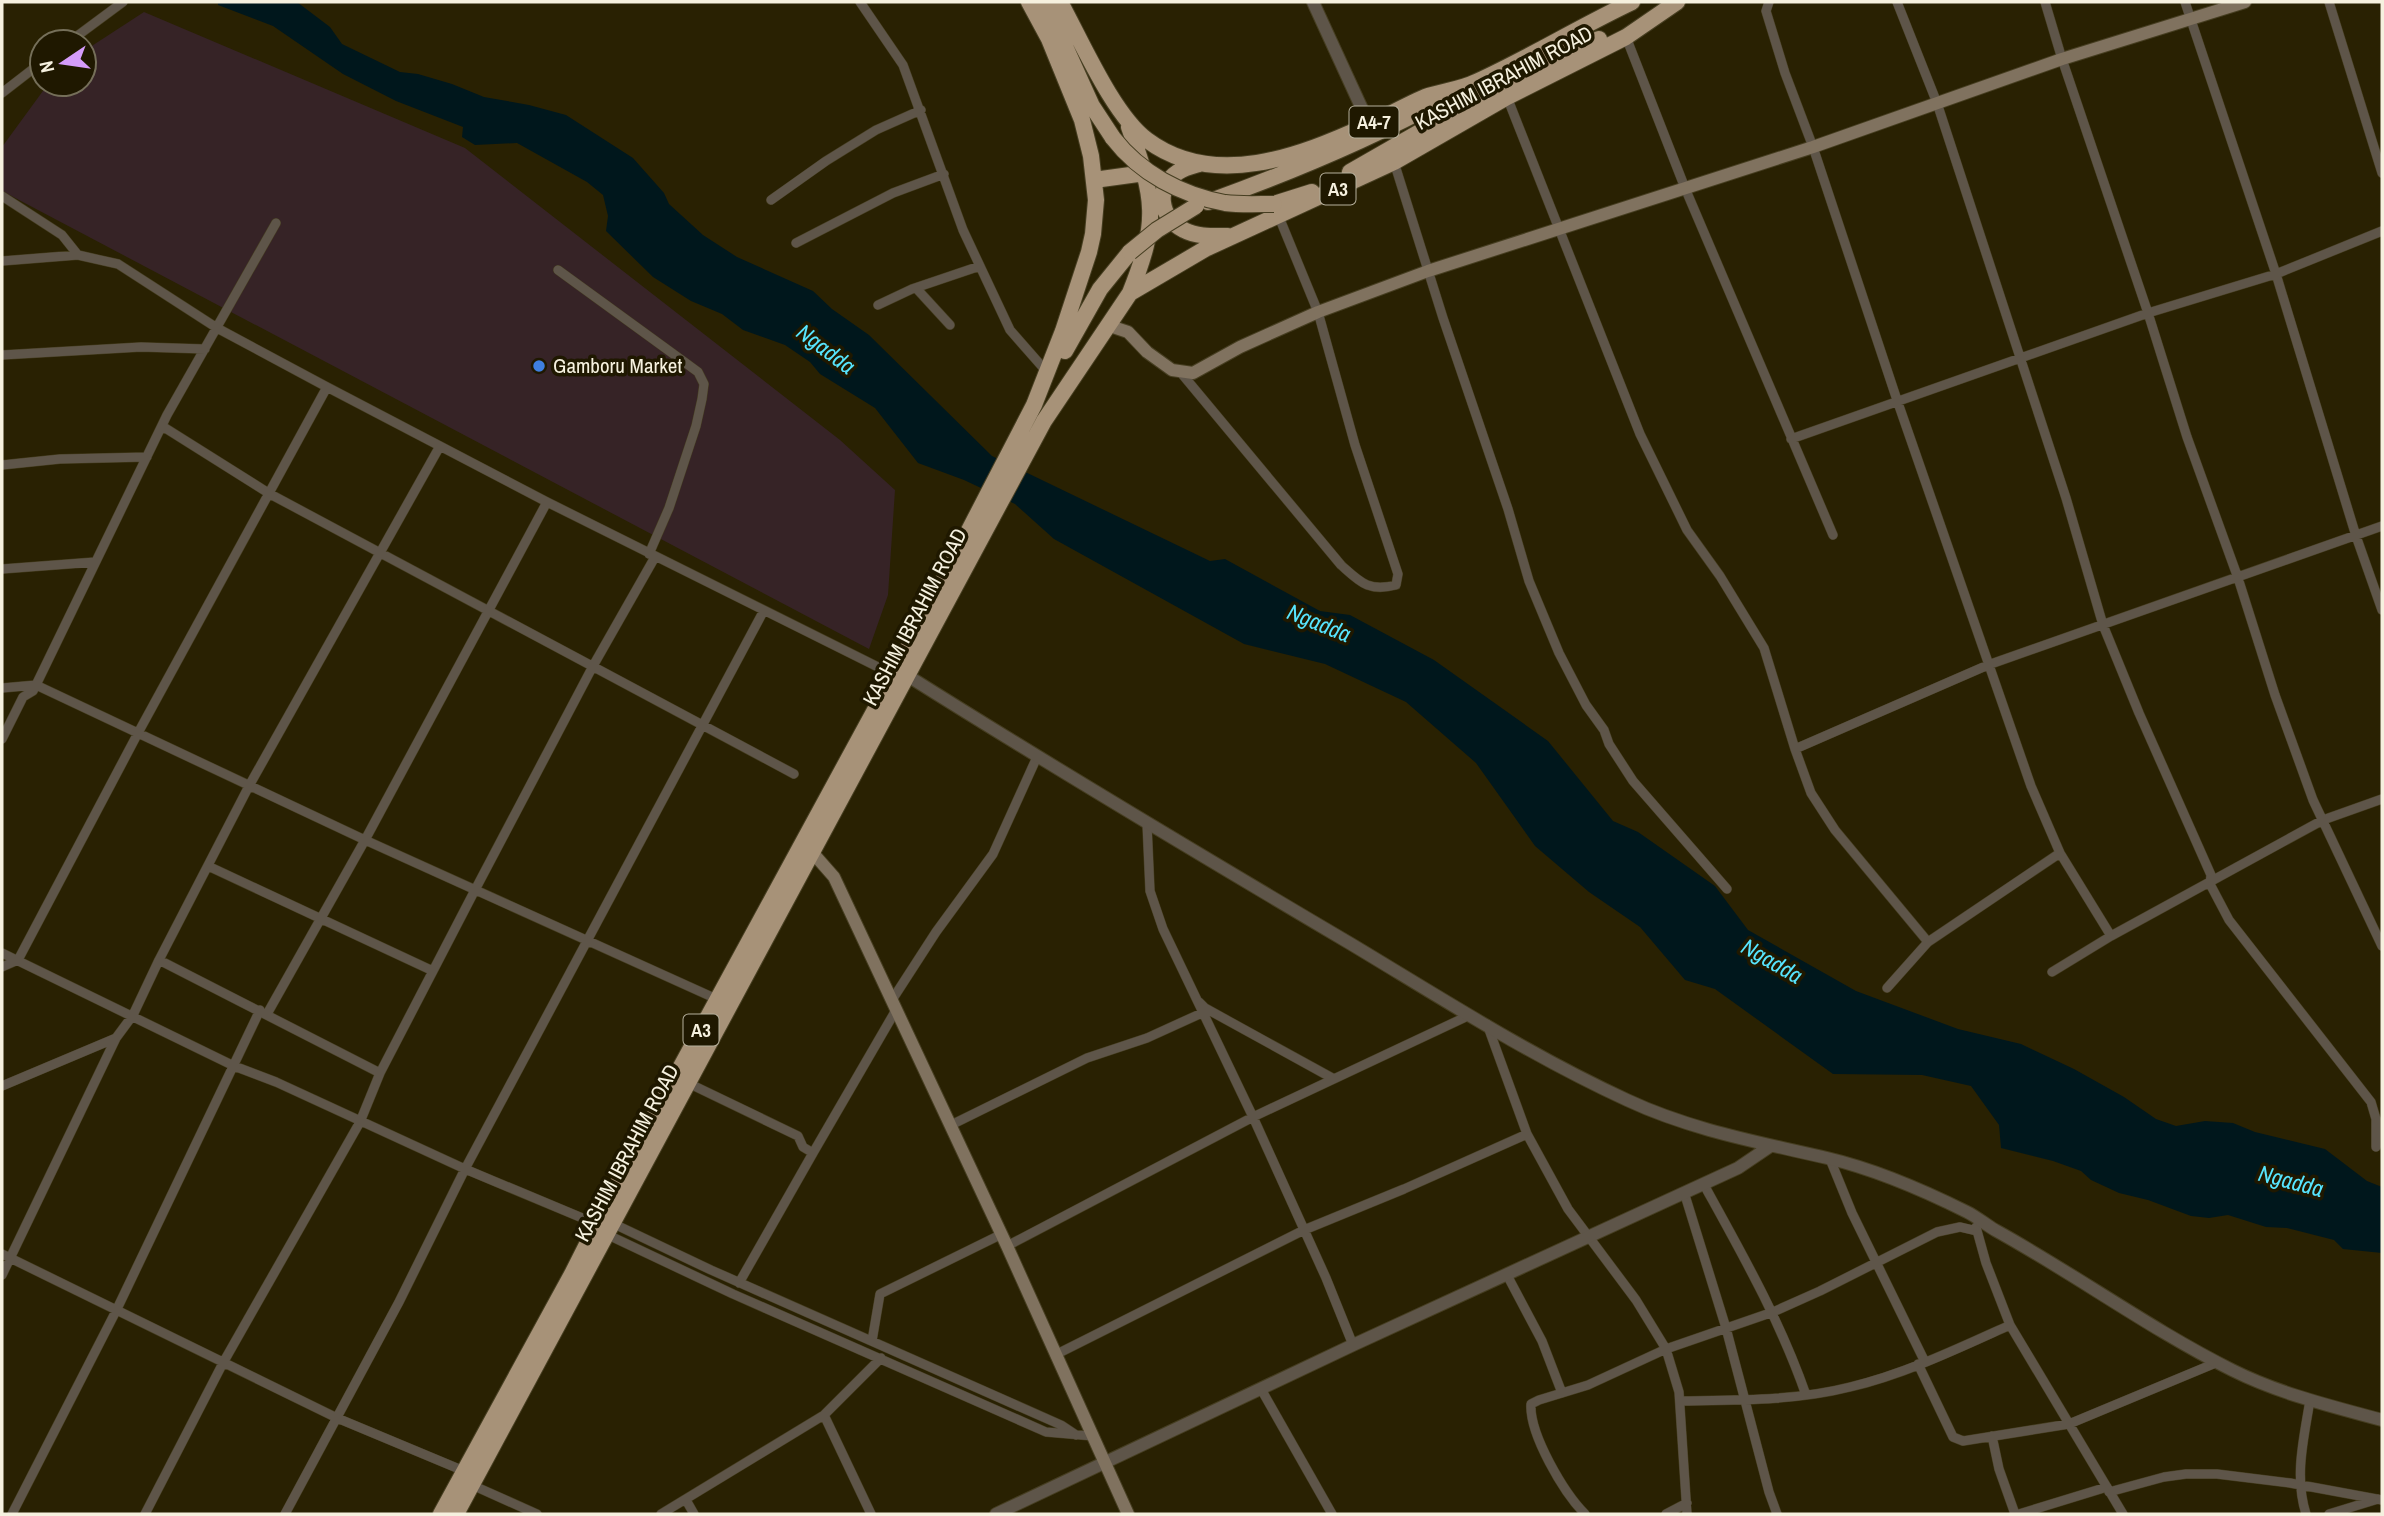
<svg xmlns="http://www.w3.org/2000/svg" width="2384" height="1516" font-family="'Archivo Narrow',sans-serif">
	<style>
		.commercial { fill: #362326 }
		.water { fill: #00171c }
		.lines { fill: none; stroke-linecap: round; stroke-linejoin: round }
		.minor-casing { stroke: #463e21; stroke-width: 10 }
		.tertiary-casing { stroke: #463e21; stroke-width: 14 }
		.secondary-casing { stroke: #463e21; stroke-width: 14 }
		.trunk-casing { stroke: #463e21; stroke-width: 18 }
		.minor { stroke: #5e5549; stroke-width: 9 }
		.tertiary { stroke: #5e5549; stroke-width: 12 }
		.secondary { stroke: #80725f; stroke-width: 12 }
		.trunk { stroke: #a79278; stroke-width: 16 }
		.trunk-bridge-casing { stroke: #463e21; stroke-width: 18; stroke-linecap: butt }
		.trunk-bridge { stroke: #a79278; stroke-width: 16 }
		.shop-dot { fill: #3f7fe0; stroke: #1f1800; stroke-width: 2.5 }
		.labels { text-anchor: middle; stroke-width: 7; stroke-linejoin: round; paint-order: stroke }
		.shield { fill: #1f1800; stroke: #b6b09c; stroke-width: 2 }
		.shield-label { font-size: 19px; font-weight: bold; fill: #f6f1df }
		.street-label { font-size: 21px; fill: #f6f1df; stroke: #1f1800 }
		.poi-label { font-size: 21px; fill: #f6f1df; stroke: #1f1800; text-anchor: start }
		.water-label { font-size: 23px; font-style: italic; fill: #57e5fe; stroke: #1f1800 }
	</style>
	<rect width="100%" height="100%" fill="#292102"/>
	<path class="commercial" d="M144,12L465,148L840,440L895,490L888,595L869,649L2,191V147L48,84H84V51Z"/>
	<path class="water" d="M218,2H297L330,27L342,44L400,72L418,74L452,84L484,97L529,105L566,115L633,158L664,193L669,204L703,235L737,257L813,291L832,309L869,335L992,456L1210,561L1225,559L1320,611L1350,615L1434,660L1548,741L1613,821L1638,832L1715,886L1748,930L1856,991L1958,1029L2021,1044L2074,1069L2124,1097L2156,1119L2176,1126L2205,1121L2233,1123L2255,1132L2325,1149L2367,1181L2382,1187V1253L2343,1249L2334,1240L2287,1228L2266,1227L2228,1215L2209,1218L2191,1216L2148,1200L2119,1193L2091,1180L2081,1171L2053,1161L2001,1148L1999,1125L1971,1086L1922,1075L1833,1074L1715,989L1685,980L1640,927L1589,892L1535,846L1476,763L1406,702L1325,664L1244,644L1054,539L1015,504L964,480L918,463L875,408L820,374L810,362L785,345L743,330L722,314L691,301L653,277L606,231L608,216L603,195L587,182L517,143L475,145L462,137L463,127L396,101L343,74L273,26L218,5Z"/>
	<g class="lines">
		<g class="minor-casing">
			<path id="minor" d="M860,2L903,65L963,230L1010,330L1046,371
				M1769,2L1766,11L1785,73L1813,147L1897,400L2031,786L2060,853L2111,936
				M1897,2L1937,103L2066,498L2103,625L2139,713L2211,875L2210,884L2229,920L2371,1102L2376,1119V1147
				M2045,2L2062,59L2148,313L2187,437L2238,578L2275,695L2313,800L2382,946
				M2185,2L2276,274L2356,536L2382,610
				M2329,2L2382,173
				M1626,37L1685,188L1833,535
				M69,42L123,2
				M2,93L42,62
				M1507,97L1640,434L1687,530L1720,576L1764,648L1795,749L1811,793L1835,830L1928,942
				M1394,162L1443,318L1508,509L1529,581L1559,653L1586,705L1604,730L1609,744L1633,781L1727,889
				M2,196L62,235L78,255
				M771,200L826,161L876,130L921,110
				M796,243L893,193L944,174
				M2,261L78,255L118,264L217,328L327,387L547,502L894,675
				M558,270L683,361L698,372L704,384L702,399L696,426L669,508L649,554
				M916,288L950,325
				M878,305L912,289L980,266
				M2,355L141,347L205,349
				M1182,374L1341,565C1360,582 1368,592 1396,585L1398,574L1355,445L1318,312L1279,217
				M162,426L270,494L794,774
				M1791,439L2148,313L2276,274L2382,231
				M2,465L60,459L147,457
				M2,569L95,562
				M2,688L36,685L167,415L276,223
				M2,739L23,697L33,691L36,685L365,840L721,1001
				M1795,749L1988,665L2382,526
				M1147,824L1150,891L1163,929L1253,1117L1326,1278L1353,1345
				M208,866L433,971
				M2,953L234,1066L276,1082L465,1169L599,1225
				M159,960L380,1073
				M2,967L18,960L138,733L327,387
				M2052,972L2111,936L2323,820L2382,799
				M1887,988L1928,942L2060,853
				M892,1000L936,932L993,854L1037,757
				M1199,1002L1205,1008L1334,1079
				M267,1014L365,840L547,502
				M1487,1024L1527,1134L1568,1209L1636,1300L1666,1349L1679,1392L1687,1514
				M688,1083L798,1136L803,1147L813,1153L896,1010
				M2,1086L116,1038
				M951,1125L1087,1058L1147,1038L1202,1013
				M1830,1159L1852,1213L1925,1362
				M1703,1183C1741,1252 1780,1320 1806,1395
				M1684,1192L1726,1328L1769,1492L1777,1514
				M612,1223L711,1270L1061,1425L1076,1435
				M1976,1227L1986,1263L2010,1325L2123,1514
				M606,1234L733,1294L1046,1432L1093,1436
				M1007,1246L1253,1117L1470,1015
				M2,1254L337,1418L464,1471
				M2,1275L116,1038L133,1015L159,960L249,786L440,446
				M1507,1275L1542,1341L1562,1393
				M739,1283L813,1153
				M872,1341L880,1294L1002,1234
				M1055,1355L1304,1230L1404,1189L1527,1134
				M1918,1364L1953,1437L1963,1441L2069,1424L2218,1362
				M1261,1389L1332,1514
				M1680,1401C1737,1400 1795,1401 1850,1387C1905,1374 1959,1348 2010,1325
				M824,1415L871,1514
				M1992,1436L1999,1469L2015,1514
				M472,1485L537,1514
				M2109,1492L2164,1477L2186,1474H2217L2290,1483L2382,1500
				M686,1500L694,1514
				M12,1514L116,1311L260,1010
				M145,1514L223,1363L360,1122L380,1073L475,890L593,666L655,557
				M285,1514L399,1302L465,1169L763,612
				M661,1514L824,1415L881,1358
				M1585,1514C1564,1493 1529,1434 1531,1404L1539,1400L1588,1385L1666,1349L1773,1312L1820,1291L1937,1232L1960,1227L1977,1231
				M1666,1514L1687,1503
				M2019,1514L2107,1487
				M2306,1514C2294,1476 2304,1438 2310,1400
				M2329,1514L2378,1499"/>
		</g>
		<g class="tertiary-casing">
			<path id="tertiary" d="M1313,2L1369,124
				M908,676C1054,768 1202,856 1351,944C1441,998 1531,1056 1627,1100C1691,1130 1758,1142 1827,1158C1874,1169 1923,1190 1967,1212C1977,1217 1985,1224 1995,1230C2075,1274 2150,1329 2232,1370C2280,1394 2331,1406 2382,1420
				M996,1514L1353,1345L1738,1168L1769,1147"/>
		</g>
		<g class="secondary-casing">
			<path id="secondary" d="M1107,325L1128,332L1147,352L1172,370L1193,373L1240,347L1318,312L1428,271L1813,147L2062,59L2245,2
				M812,852L834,877L1007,1246L1128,1514"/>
		</g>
		<g class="trunk-casing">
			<path id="trunk" d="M1045,2L1092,106L1113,138
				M1060,2C1081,40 1113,115 1147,140C1214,190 1300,156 1368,125C1387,116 1406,105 1425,97C1442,91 1460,90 1476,82C1529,58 1579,27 1632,2
				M1129,127C1155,200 1159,220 1130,293
				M1199,164C1192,166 1184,168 1178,172C1154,188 1160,218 1184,230C1197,237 1213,236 1228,236
				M1350,172L1500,86L1599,39
				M1094,180L1145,173
				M1208,202C1289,173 1368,140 1444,99
				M1274,204L1312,192
				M1065,351L1100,289L1130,252
				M441,1514L572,1274L622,1175L894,675L1034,405L1063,331L1089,252L1093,234L1096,200L1091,156L1082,120L1049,39L1029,2
				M456,1514L1044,421L1130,293L1205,249L1394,162L1507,97L1626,37L1677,2"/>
		</g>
		<use href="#minor" class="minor"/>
		<use href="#tertiary" class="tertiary"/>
		<use href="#secondary" class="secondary"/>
		<use href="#trunk" class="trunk"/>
		<g class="trunk-bridge-casing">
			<path id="trunk-bridge" d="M1113,138C1140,173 1181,195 1225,203C1240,205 1258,204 1274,204
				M1130,252L1157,230L1196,206"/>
		</g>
		<use href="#trunk-bridge" class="trunk-bridge"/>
	</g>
	<circle class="shop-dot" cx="539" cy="366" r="7"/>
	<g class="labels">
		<g class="shield">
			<rect x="1349.5" y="106.5" width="49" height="31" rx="5"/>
			<rect x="1320.5" y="173.5" width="35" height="31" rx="5"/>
			<rect x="683.5" y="1014.5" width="35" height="31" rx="5"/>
		</g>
		<g class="shield-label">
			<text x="1374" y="129">A4-7</text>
			<text x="1338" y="196">A3</text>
			<text x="701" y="1037">A3</text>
		</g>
		<g class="street-label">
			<text transform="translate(1504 78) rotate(-28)" y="7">KASHIM IBRAHIM ROAD</text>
			<text transform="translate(915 617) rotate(-62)" y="7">KASHIM IBRAHIM ROAD</text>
			<text transform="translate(627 1153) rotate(-62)" y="7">KASHIM IBRAHIM ROAD</text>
		</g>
		<g class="poi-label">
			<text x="553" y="373">Gamboru Market</text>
		</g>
		<g class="water-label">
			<text transform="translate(826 349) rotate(37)" y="8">Ngadda</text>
			<text transform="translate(1319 623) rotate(22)" y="8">Ngadda</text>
			<text transform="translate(1772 961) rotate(30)" y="8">Ngadda</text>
			<text transform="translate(2291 1181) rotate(15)" y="8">Ngadda</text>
		</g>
	</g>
	<rect width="2384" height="1516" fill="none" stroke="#f6f1df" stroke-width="7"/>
	<g transform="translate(63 63) rotate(257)"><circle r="33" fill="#1f1800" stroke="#756f59" stroke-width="2"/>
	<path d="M0-5L12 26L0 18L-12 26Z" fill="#d59cfb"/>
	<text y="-10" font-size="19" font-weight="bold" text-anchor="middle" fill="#f6f1df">N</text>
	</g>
</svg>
